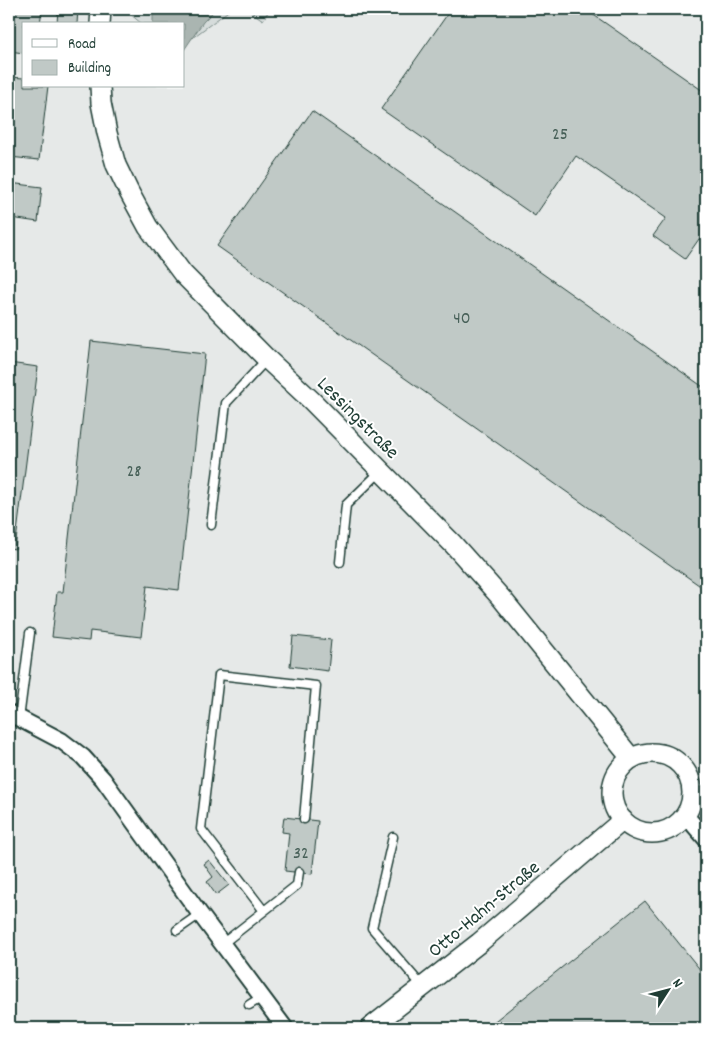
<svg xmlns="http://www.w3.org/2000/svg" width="715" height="1037" font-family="Dekko,sans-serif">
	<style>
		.built { fill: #e6e9e8; fill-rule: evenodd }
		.green { fill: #d6dcdb; stroke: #7a8c88 }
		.water { fill: #aab5b1; stroke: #72857f }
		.building { fill: #c0c9c6; stroke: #1f3d34 }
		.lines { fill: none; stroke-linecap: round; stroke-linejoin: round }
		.service-casing { stroke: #1f3d34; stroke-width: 11 }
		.minor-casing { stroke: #1f3d34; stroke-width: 19 }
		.tertiary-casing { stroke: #1f3d34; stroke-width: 22 }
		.service { stroke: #fff; stroke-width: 8 }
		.minor { stroke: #fff; stroke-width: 15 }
		.tertiary { stroke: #fff; stroke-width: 19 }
		.labels { text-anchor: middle; stroke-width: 4; stroke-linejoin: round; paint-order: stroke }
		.number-label { font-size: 18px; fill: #476058 }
		.street-label { font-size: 20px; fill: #1f3d34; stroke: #fff }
	</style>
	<rect width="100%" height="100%" fill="#f6f7f7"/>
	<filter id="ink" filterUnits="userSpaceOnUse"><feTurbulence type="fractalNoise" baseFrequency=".02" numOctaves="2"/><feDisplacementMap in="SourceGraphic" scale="10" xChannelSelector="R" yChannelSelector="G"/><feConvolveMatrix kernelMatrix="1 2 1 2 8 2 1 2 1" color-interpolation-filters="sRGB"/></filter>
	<g filter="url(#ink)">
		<path class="built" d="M9,9H706V1028H9ZM24,24H184V86H24Z"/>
		<path class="green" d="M129,9H231L184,44V24H142L129,13Z
			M247,9H270L263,20Z"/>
		<path class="water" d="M153,9H216L203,22L184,50V24H153Z"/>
		<path class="building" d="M9,9H42L40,24H24V53L9,51Z
			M58,9H78L77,24H57Z
			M451,9H585L706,93V244L699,239L685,259L653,236L666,218L576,156L535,216L381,109Z
			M9,77L24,78V86H48L39,160L9,157Z
			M312,111L706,389V590L217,246Z
			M9,183L42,187L38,222L11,218L9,232Z
			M91,341L205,354L179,590L147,586L141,637L90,631L89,641L52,637L57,592H63Z
			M9,363L38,367L15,549L9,548Z
			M293,636L331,640L328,671L290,666Z
			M284,817L318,821L312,874L285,871L289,833L282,832Z
			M209,860L229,885L216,895L207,882L213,877L204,864Z
			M645,901L706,977V1028H486Z"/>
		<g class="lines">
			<g class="service-casing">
				<path id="service" d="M211,525L226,403L267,359
					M340,562L346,505L381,471
					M19,719L30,633
					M393,837L372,928L423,987
					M264,911L297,885L299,872
					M177,930L200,914
					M222,944L264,911L201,829L219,675L316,686L304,819
					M249,1005L262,997"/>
			</g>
			<g class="minor-casing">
				<path id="minor" d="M9,713L62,741L83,757L103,779L200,914L285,1028
					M686,816L706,839"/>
			</g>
			<g class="tertiary-casing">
				<path id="tertiary" d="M100,24L101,9
					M100,86L101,103L107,133L116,165L129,192L148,227L183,274L267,359L312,401L453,544L503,600L631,758
					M612 793a40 40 0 1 1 80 0a40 40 0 1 1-80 0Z
					M370,1028L479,943L623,820"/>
			</g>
			<use href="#service" class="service"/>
			<use href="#minor" class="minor"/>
			<use href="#tertiary" class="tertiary"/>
		</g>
	</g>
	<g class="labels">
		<g class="number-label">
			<text x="560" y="139">25</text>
			<text x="462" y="323">40</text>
			<text x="134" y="476">28</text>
			<text x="301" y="858">32</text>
		</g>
		<g class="street-label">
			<text transform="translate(359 417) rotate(45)" y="7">Lessingstraße</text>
			<text transform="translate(483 908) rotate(-40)" y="7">Otto-Hahn-Straße</text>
		</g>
	</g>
	<rect width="715" height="1037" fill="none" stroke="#fff" stroke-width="30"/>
	<rect x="15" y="15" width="685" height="1007" fill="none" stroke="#1f3d34" stroke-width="2" filter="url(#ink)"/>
	<rect x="22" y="22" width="162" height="65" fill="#ffffff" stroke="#a5b1ae"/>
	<rect x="32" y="39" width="25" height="8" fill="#ffffff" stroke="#a5b1ae"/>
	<text x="68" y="48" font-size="15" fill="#1f3d34">Road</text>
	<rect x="32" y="60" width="25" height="15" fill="#c0c9c6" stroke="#a5b1ae"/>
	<text x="68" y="72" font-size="15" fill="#1f3d34">Building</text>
	<g transform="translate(668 990) rotate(54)" stroke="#ffffff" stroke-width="4" paint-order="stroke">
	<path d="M0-4L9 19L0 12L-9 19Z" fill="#1f3d34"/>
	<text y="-8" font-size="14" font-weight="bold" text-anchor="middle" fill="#1f3d34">N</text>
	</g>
</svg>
